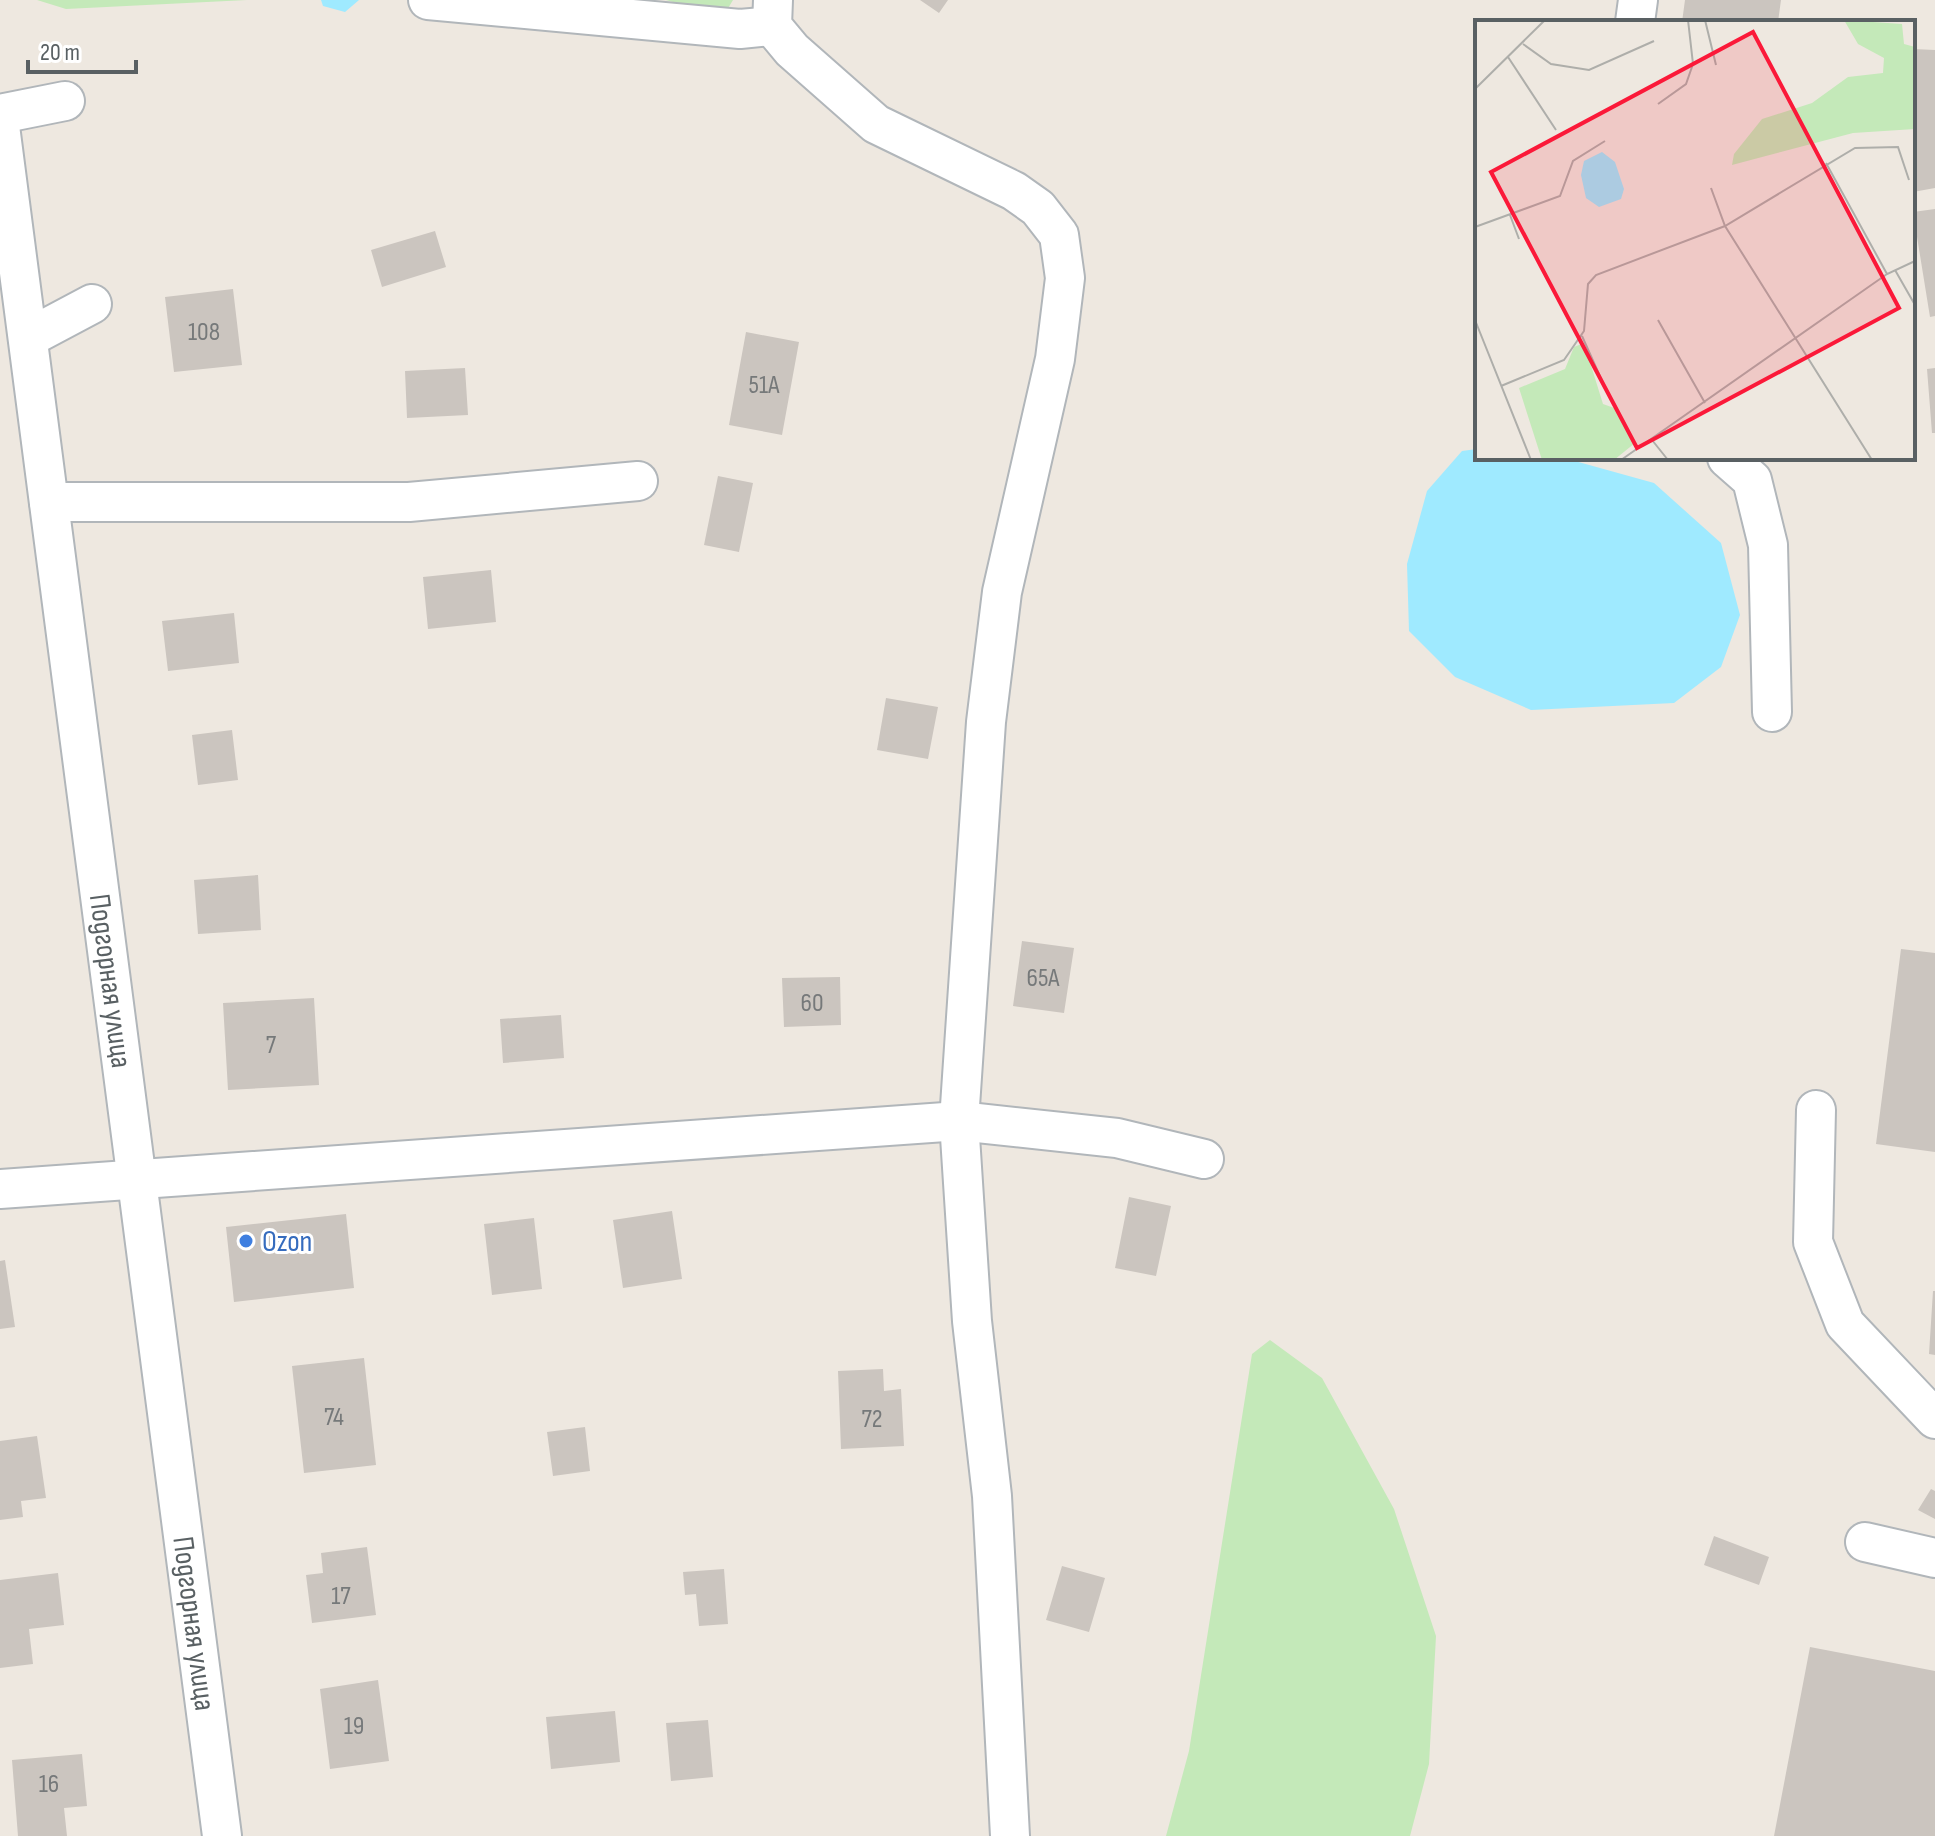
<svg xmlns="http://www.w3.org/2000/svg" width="1935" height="1836" font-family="'Sofia Sans Condensed',sans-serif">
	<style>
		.green { fill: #c4e9b9 }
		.water { fill: #9feaff }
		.building { fill: #cbc5bf }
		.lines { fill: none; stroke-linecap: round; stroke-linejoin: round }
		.minor-casing { stroke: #b1b6ba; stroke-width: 42 }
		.minor { stroke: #fff; stroke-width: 38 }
		.shop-dot { fill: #3f7fe0; stroke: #fff; stroke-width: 3 }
		.labels { text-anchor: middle; stroke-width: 6; stroke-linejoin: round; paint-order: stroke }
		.number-label { font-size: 26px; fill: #76797a }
		.street-label { font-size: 30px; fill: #596063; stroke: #fff }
		.shop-label { font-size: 30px; fill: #366cbe; stroke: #fff; text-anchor: start }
		.inset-road { fill: none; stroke: #aeaeaa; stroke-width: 2 }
		.view { fill: #fb1939; fill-opacity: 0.15; stroke: #fb1939; stroke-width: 4 }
		.inset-edge { fill: none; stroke: #596063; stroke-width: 4 }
	</style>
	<rect width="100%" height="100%" fill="#eee8e0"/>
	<path class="green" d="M37,0H247L66,9Z
		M666,0H733L727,10L708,12Z
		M1270,1340L1322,1378L1394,1509L1436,1636L1429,1764L1410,1836H1166L1189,1751L1252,1354Z"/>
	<path class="water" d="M321,0H359L345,12L323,6Z
		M1477,449V458H1564L1654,483L1721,543L1740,615L1721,667L1674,703L1531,710L1455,677L1409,631L1407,564L1427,491L1462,451Z"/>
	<path class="building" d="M920,0H948L939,13Z
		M1685,0H1781L1778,22H1682Z
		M1913,49L1935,50V188L1913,192Z
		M1935,209V316L1930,317L1913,212Z
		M435,231L446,267L382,287L371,250Z
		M233,289L242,365L174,372L165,297Z
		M746,332L799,342L782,435L729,425Z
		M465,368L468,415L407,418L405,371Z
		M1935,368V433H1932L1927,369Z
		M718,476L753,483L739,552L704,545Z
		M491,570L496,622L428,629L423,577Z
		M234,613L239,663L168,671L162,621Z
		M886,698L938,707L928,759L877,750Z
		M232,730L238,780L198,785L192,735Z
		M258,875L261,930L198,934L194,880Z
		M1022,941L1074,948L1064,1013L1013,1006Z
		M1901,949L1935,953V1152L1876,1144Z
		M840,977L841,1025L784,1027L782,978Z
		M314,998L319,1085L228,1090L223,1003Z
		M561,1015L564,1058L503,1063L500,1019Z
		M1129,1197L1171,1206L1156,1276L1115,1268Z
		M672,1211L682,1279L623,1288L613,1220Z
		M346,1214L354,1288L234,1302L226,1227Z
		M534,1218L542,1289L492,1295L484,1224Z
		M5,1260L15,1327L0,1329V1261Z
		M1933,1291H1935V1355L1929,1354Z
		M364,1358L376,1465L304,1473L292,1366Z
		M883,1369L884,1391L901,1389L904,1446L841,1449L838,1371Z
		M585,1427L590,1471L553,1476L547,1432Z
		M37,1436L46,1498L21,1501L23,1517L0,1520V1441Z
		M1931,1489L1935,1491V1519L1918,1510Z
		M1714,1536L1769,1557L1759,1585L1704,1565Z
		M367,1547L376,1615L312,1623L306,1575L323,1573L321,1553Z
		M1062,1566L1105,1578L1089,1632L1046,1620Z
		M724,1569L728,1624L699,1626L696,1594L685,1595L683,1572Z
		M58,1573L64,1625L29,1629L33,1664L0,1668V1580Z
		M1810,1647L1935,1671V1836H1774Z
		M378,1680L389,1761L330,1769L320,1689Z
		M615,1711L620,1762L551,1769L546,1717Z
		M708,1720L713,1777L671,1781L666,1723Z
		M82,1754L87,1806L64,1808L67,1836H18L12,1760Z"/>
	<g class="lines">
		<g class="minor-casing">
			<g id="minor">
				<path d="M428,0L740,29L772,26"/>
				<path d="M773,0L772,26L792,50L876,124L1014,191L1038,208L1059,235L1065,278L1055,359L1002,592L986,722L959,1121L972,1321L992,1496L1010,1836"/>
				<path d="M1635,22L1638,0"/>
				<path d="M0,114L65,101"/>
				<path id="s1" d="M0,126L222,1836"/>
				<path d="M28,338L92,304"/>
				<path d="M1727,458L1752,480L1768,545L1772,712"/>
				<path d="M49,502H409L638,481"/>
				<path d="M1816,1110L1813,1242L1845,1324L1935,1419"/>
				<path d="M0,1189L959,1121L1117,1138L1204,1159"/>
				<path d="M1865,1542L1935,1558"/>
			</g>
		</g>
		<use href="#minor" class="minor"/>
	</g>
	<circle class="shop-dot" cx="246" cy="1241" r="8"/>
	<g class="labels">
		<g class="number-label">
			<text x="204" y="340">108</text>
			<text x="764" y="393">51А</text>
			<text x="1043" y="986">65А</text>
			<text x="812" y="1011">60</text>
			<text x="271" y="1053">7</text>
			<text x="334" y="1425">74</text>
			<text x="872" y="1427">72</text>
			<text x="341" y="1604">17</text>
			<text x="354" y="1734">19</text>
			<text x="49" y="1792">16</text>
		</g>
		<g class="street-label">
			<text dy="10" stroke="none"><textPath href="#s1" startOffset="862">Подгорная улица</textPath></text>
			<text dy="10" stroke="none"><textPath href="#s1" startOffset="1510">Подгорная улица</textPath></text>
		</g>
		<g class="shop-label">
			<text x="262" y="1251">Ozon</text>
		</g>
	</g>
	<g transform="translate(1475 20)">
		<rect width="440" height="440" fill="#eee8e0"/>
		<path d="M369,0L427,4L429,24L440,27V109L378,113L257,145L259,134L287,99L337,83L373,57L408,53L409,38L383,24ZM109,323L128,384L142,389L160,423L139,440H67L44,368L90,349L99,327Z" fill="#c4e9b9"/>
		<path d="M127,132L140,142L149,169L146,179L124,187L111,178L106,155L109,141Z" fill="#9feaff"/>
		<path class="inset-road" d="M230,0L241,45M48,24L76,44L114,50L179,21M33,37L81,110M0,69L70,0M183,84L211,64L218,44L213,0M351,143L412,254M236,168L250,206L397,440M35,195L44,219M0,207L85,176L98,141L130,121M420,250L440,285M0,300L56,440M183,300L230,383M107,316L132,372M26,366L89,340L109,311L113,264L121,255L250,206L380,128L423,127L434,160M177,420L193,440M146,440L412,254L440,241"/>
		<path class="view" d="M278,12L424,288L162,428L16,152Z"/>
		<rect width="440" height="440" class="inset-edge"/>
	</g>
	<path d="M28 60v12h108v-12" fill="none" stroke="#596063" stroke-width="4"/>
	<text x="40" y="60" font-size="24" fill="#596063" stroke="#ffffff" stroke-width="6" paint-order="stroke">20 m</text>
</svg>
